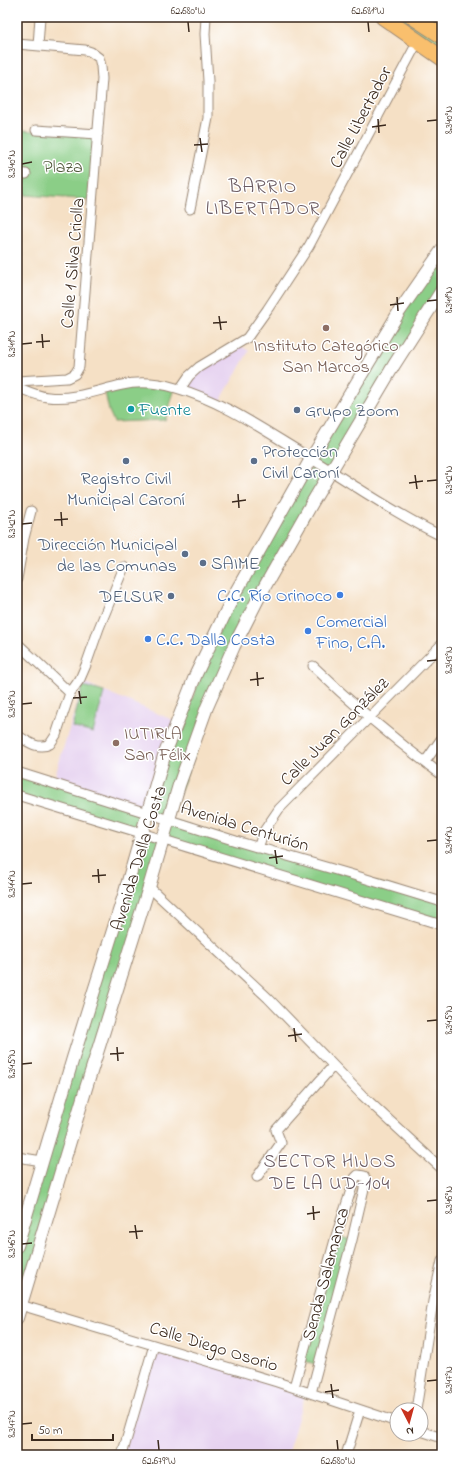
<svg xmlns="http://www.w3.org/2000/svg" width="459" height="1472" font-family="'Indie Flower',sans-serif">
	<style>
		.built { fill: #e6d2f0 }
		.green { fill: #8bce87; stroke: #637c52; fill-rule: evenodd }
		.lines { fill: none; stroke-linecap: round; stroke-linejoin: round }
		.minor-casing { stroke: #988572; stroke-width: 11 }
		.tertiary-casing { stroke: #988572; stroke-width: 14 }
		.primary-casing { stroke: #988572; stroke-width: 17 }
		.minor { stroke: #fff; stroke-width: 9 }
		.tertiary { stroke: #fff; stroke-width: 12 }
		.primary { stroke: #f9bf6d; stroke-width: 15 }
		.ticks { fill: none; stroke: #3b2a1e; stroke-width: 1.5 }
		.education-dot { fill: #8d6e63; stroke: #fff; stroke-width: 1.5 }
		.culture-dot { fill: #0f9aa8; stroke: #fff; stroke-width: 1.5 }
		.service-dot { fill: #5c6f8a; stroke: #fff; stroke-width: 1.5 }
		.shop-dot { fill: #3f7fe0; stroke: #fff; stroke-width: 1.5 }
		.labels { text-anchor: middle; stroke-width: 3; stroke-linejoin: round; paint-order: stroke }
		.street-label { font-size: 18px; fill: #3b2a1e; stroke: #fff }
		.park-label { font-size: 18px; fill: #535b3e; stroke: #fff }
		.education-label { font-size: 18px; fill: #785e54; stroke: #fff }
		.culture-label { font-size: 18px; fill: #0d838f; stroke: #fff; text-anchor: start }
		.service-label { font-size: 18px; fill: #4e5e75; stroke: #fff; text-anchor: start }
		.shop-label { font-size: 18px; fill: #366cbe; stroke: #fff; text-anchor: start }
		.neighbourhood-label { font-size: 19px; letter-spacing: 1px; fill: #6b5b62; stroke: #fff }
		.neatline { fill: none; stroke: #3b2a1e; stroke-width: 1.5 }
		.ticks-label { font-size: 10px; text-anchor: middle; fill: #3b2a1e }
	</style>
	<rect width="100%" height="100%" fill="#fff"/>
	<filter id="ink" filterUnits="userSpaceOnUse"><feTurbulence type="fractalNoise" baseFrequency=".025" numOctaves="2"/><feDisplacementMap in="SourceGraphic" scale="8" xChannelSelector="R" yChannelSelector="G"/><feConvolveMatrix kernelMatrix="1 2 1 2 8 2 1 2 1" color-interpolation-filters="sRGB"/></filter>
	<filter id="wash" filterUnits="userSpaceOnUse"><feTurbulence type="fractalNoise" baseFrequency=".012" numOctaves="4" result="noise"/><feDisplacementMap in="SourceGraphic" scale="16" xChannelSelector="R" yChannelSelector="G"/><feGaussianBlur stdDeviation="0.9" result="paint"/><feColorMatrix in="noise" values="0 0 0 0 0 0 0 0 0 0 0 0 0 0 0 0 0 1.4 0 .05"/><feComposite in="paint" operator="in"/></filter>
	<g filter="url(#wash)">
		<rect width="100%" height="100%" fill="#f5e0c5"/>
		<path class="built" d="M238,344L249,351L218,405L180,389L189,376Z
			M83,682L175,721L147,812L53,783Z
			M154,1345L306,1391L287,1455H122Z"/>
		<path class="green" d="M383,17H438L442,20V58Z
			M21,131L98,137L93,200L25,195L26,174L17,173Z
			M442,250V290L244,626L169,820L442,902V925L163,840L17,1318V1246L142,834L17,795V772L148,813L153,797L233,597ZM148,814L169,820L163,840L142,833Z
			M122,386L174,388L165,420L114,422L109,411L105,392Z
			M83,686L104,692L93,733L72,727Z
			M336,1236L352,1240L318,1365L302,1360Z"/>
	</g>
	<g filter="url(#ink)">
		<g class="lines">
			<g class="minor-casing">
				<path id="minor" d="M438,17L442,20
					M17,44L85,50L91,52L99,58L101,66L102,79L79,367L75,374L67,378L17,381
					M38,46L40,17
					M36,130L98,134
					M17,173L26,174
					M190,209L208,118V81L205,34L206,17
					M17,387C27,391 37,396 48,397C74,400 98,390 122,385C140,381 159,383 176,388C215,399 250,421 284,442C307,456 330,470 353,485C382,503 411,522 442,536
					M180,389L189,376L199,367L247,338L267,310L309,246L418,41
					M17,579L24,538L31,511
					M17,643L70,693
					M313,666C354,706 396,741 442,775
					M17,735C28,742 38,750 50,744L56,735L70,693L80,679L86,665L99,628L124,567
					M425,762L442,738
					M17,772L236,841L360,877L442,902
					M17,795L442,925
					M258,848L264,831L279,809L442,644
					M149,887L268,998L362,1095L442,1169
					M17,1157L42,1161
					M257,1177L281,1143L276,1130L333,1066
					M17,1304L277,1382L397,1422
					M294,1387L336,1236L355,1178L358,1175L364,1176L366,1180L352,1240L311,1393
					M416,1410L433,1301L442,1261
					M421,1431L442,1438
					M122,1455L154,1345
					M346,1455L360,1410"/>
			</g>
			<g class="tertiary-casing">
				<path id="tertiary" d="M17,1246L73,1058L125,892L164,756L196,674L233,597L311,459L399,312L442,250
					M17,1318L86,1088L150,884L179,785L207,707L234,646L260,595L312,503L394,365L442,290"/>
			</g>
			<g class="primary-casing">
				<path id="primary" d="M383,17L442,58
					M413,17L442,36"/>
			</g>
			<use href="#minor" class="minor"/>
			<use href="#tertiary" class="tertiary"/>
			<use href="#primary" class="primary"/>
		</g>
	</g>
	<path class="ticks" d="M188,22L189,32M368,22L369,32M378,119L379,133M427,121L437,120M372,127L386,125M200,138L202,152M194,145L208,144M22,164L32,162M397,297L398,311M427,301L437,300M390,305L404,303M219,316L221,330M213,323L227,322M42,334L43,348M36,342L50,341M22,344L32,343M415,475L417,489M427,481L437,480M409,483L423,481M238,494L239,508M232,502L246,500M61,512L62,526M54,520L68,519M22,524L32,523M427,661L437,660M257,672L258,686M250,680L264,678M79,691L81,704M73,698L87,697M22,704L32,703M427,841L437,840M275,850L277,864M269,858L283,856M98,869L99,883M92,876L106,875M22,884L32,883M427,1021L437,1020M294,1028L296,1042M288,1036L302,1034M117,1047L118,1061M110,1054L124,1053M22,1064L32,1063M427,1201L437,1200M313,1206L314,1220M307,1214L320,1212M135,1225L137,1239M129,1232L143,1231M22,1244L32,1243M427,1381L437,1380M331,1384L333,1398M325,1392L339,1390M22,1424L32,1423M158,1440L159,1450M337,1440L338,1450"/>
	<g class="education-dot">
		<circle cx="326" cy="328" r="4"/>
		<circle cx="116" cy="743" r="4"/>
	</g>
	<circle class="culture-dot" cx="131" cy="409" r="4"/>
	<g class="service-dot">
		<circle cx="297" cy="410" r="4"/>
		<circle cx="126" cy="461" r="4"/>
		<circle cx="254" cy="461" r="4"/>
		<circle cx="185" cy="554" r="4"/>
		<circle cx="203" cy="563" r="4"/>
		<circle cx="171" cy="596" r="4"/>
	</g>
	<g class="shop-dot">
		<circle cx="340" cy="595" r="4"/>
		<circle cx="308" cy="631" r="4"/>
		<circle cx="148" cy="639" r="4"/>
	</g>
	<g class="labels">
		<g class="street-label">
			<text transform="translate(360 117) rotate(-62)" y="6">Calle Libertador</text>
			<text transform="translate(72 263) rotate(-85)" y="6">Calle 1 Silva Criolla</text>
			<text transform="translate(334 731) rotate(-45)" y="6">Calle Juan González</text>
			<text transform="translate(245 826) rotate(17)" y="6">Avenida Centurión</text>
			<text transform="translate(138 858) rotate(-73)" y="6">Avenida Dalla Costa</text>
			<text transform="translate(325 1274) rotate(-75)" y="6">Senda Salamanca</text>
			<text transform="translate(214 1346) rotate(17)" y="6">Calle Diego Osorio</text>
		</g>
		<g class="park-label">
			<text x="63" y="172">Plaza</text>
		</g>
		<g class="education-label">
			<text x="326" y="351">Instituto Categórico<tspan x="326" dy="21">San Marcos</tspan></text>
			<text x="124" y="739" text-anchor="start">IUTIRLA<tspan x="124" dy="21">San Félix</tspan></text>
		</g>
		<g class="culture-label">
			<text x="139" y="415">Fuente</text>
		</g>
		<g class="service-label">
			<text x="305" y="416">Grupo Zoom</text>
			<text x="262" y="457">Protección<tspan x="262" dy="21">Civil Caroní</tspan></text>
			<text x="126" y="484" text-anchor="middle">Registro Civil<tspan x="126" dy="21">Municipal Caroní</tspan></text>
			<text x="177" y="550" text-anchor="end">Dirección Municipal<tspan x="177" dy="21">de las Comunas</tspan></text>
			<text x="211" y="569">SAIME</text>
			<text x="163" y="602" text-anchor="end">DELSUR</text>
		</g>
		<g class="shop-label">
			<text x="332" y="601" text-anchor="end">C.C. Río Orinoco</text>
			<text x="316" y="627">Comercial<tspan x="316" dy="21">Fino, C.A.</tspan></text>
			<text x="156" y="645">C.C. Dalla Costa</text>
		</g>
		<g class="neighbourhood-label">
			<text x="263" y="192">BARRIO<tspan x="263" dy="22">LIBERTADOR</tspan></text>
			<text x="330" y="1167">SECTOR HIJOS<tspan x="330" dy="22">DE LA UD-104</tspan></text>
		</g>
	</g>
	<rect width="459" height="1472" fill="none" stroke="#fff" stroke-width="44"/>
	<g transform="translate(409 1422) rotate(174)"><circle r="19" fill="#ffffff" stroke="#b1aaa5"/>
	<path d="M0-3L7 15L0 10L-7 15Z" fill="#c8321e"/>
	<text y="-6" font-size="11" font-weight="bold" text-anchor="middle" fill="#3b2a1e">N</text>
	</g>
	<path d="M32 1434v6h81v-6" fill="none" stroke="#3b2a1e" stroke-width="2"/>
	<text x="38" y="1434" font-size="12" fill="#3b2a1e" stroke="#ffffff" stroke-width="3" paint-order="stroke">50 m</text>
	<rect x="22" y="22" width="415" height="1428" class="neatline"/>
	<g class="ticks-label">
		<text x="188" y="14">62.680°W</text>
		<text x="368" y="14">62.681°W</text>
		<text transform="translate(448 120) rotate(-90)" y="4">8.340°N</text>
		<text transform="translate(11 164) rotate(-90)" y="4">8.340°N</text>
		<text transform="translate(448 300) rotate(-90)" y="4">8.341°N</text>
		<text transform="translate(11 344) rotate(-90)" y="4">8.341°N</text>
		<text transform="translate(448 480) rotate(-90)" y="4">8.342°N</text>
		<text transform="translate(11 524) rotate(-90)" y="4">8.342°N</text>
		<text transform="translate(448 660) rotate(-90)" y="4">8.343°N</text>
		<text transform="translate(11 704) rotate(-90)" y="4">8.343°N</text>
		<text transform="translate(448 840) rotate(-90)" y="4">8.344°N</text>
		<text transform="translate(11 884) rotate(-90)" y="4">8.344°N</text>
		<text transform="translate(448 1020) rotate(-90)" y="4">8.345°N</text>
		<text transform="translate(11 1064) rotate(-90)" y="4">8.345°N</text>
		<text transform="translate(448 1200) rotate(-90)" y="4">8.346°N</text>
		<text transform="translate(11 1244) rotate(-90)" y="4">8.346°N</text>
		<text transform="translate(448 1380) rotate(-90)" y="4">8.347°N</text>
		<text transform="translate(11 1424) rotate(-90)" y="4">8.347°N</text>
		<text x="159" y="1464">62.679°W</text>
		<text x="338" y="1464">62.680°W</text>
	</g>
</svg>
